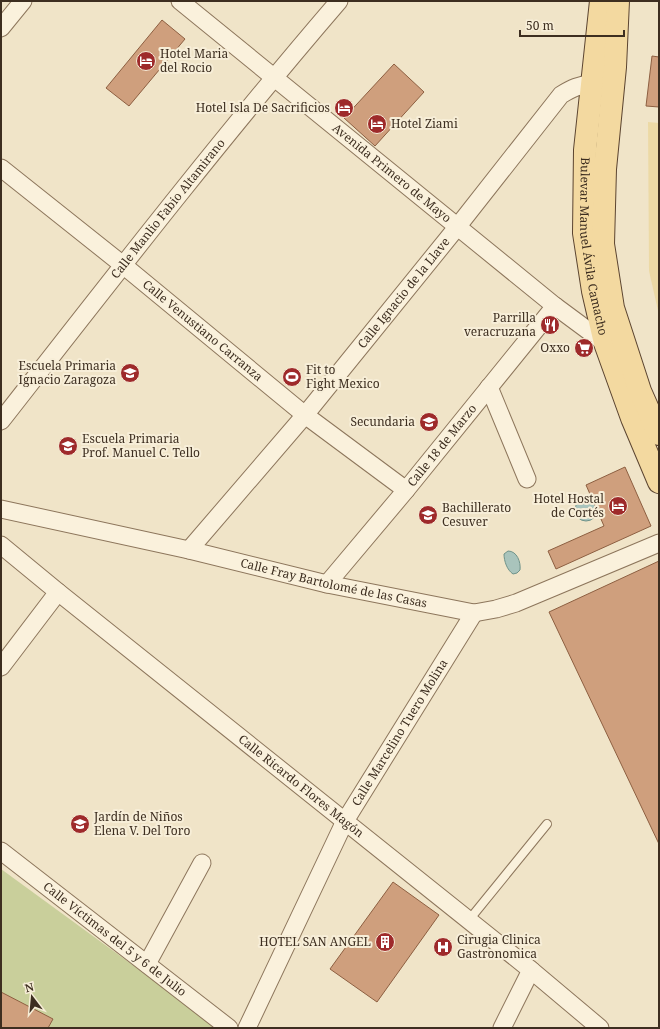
<svg xmlns="http://www.w3.org/2000/svg" width="660" height="1029" font-family="'Noto Serif',serif">
	<style>
		.green { fill: #c9cf9b }
		.sand { fill: #ecd9a5 }
		.water { fill: #a9c4bc; stroke: #6f938a }
		.building { fill: #cf9f7d; stroke: #8d5f41 }
		.lines { fill: none; stroke-linecap: round; stroke-linejoin: round }
		.service-casing { stroke: #8d765c; stroke-width: 10 }
		.minor-casing { stroke: #8d765c; stroke-width: 19 }
		.primary-casing { stroke: #5b4430; stroke-width: 24 }
		.service { stroke: #faf1dc; stroke-width: 8 }
		.minor { stroke: #faf1dc; stroke-width: 17 }
		.primary { stroke: #f3d9a0; stroke-width: 22 }
		.labels { text-anchor: middle; stroke-width: 4; stroke-linejoin: round; paint-order: stroke }
		.poi-label { font-size: 12px; fill: #3d2e20; stroke: #f7eed8; text-anchor: start }
		.street-label { font-size: 12px; fill: #3d2e20; stroke: #f7eed8 }
	</style>
	<rect width="100%" height="100%" fill="#f0e4c8"/>
	<path class="green" d="M1,869L219,1028H1Z"/>
	<path class="sand" d="M648,122L659,123V315L649,271Z"/>
	<path class="water" d="M575 510a11 11 0 1 1 22 0a11 11 0 1 1-22 0Z
		M508,551C517,551 521,562 520,570L517,573L513,574C507,570 504,561 504,554Z"/>
	<path class="building" d="M162,20L185,39L129,106L106,88Z
		M652,56L659,57V107L646,106Z
		M394,64L424,92L375,146L344,118Z
		M625,467L651,526L556,569L548,551L604,526L586,485Z
		M659,561V844L549,612Z
		M393,882L439,915L377,1002L330,969Z
		M1,992L53,1019L48,1028H1Z"/>
	<g class="lines">
		<g class="service-casing">
			<path id="service" d="M469,920L547,824"/>
		</g>
		<g class="minor-casing">
			<g id="minor">
				<path id="s1" d="M180,1L555,306L605,343"/>
				<path d="M1,28L23,1"/>
				<path id="s2" d="M1,168L123,265L305,415L406,490"/>
				<path d="M489,387L527,479"/>
				<path id="s3" d="M1,421C112,279 222,137 339,1"/>
				<path id="s4" d="M1,509L189,550L327,584L474,613L496,609L516,603L659,543"/>
				<path id="s5" d="M1,545L58,592L531,970L600,1028"/>
				<path id="s6" d="M189,550L305,415L458,226L561,95C572,88 579,85 592,84"/>
				<path id="s7" d="M327,584L406,490L555,306"/>
				<path d="M1,667L58,592"/>
				<path id="s8" d="M1,851L229,1028"/>
				<path d="M147,964L202,863"/>
				<path id="s9" d="M247,1028L345,821L474,613"/>
				<path d="M502,1028L531,970"/>
			</g>
		</g>
		<g class="primary-casing">
			<g id="primary">
				<path id="s10" d="M601,1L585,150L584,233L593,291L605,343L632,418L659,482"/>
				<path d="M618,1L615,67L605,169L603,244L613,308L640,391L659,434"/>
			</g>
		</g>
		<use href="#service" class="service"/>
		<use href="#minor" class="minor"/>
		<use href="#primary" class="primary"/>
	</g>
	<defs>
		<g id="hotel-disc" transform="scale(1)"><circle r="9.5" fill="#9e2a2b" stroke="#f7eed8"/><path d="M-6-4.5h1.5V1H6V5H4.5V3h-9V5H-6ZM-4 0a1.8 1.8 0 1 1 3.6 0ZM.5 0V-2.5h3Q6-2.5 6 0Z" fill="#fff"/></g>
		<g id="restaurant-disc" transform="scale(1)"><circle r="9.5" fill="#9e2a2b" stroke="#f7eed8"/><path d="M-5-6h1v4h1v-4h1v4h1v-4h1v5L-1.5 .5V6h-2V.5L-5-1ZM5-6V6H3V1.5H1.5Q1.5-4 5-6Z" fill="#fff"/></g>
		<g id="supermarket-disc" transform="scale(1)"><circle r="9.5" fill="#9e2a2b" stroke="#f7eed8"/><path d="M-6-5.5h2.5l.6 2H6L4.5 2H-2.5L-4.4-4H-6ZM-1.5 3.2a1.3 1.3 0 1 0 .1 0ZM3 3.2a1.3 1.3 0 1 0 .1 0Z" fill="#fff"/></g>
		<g id="school-disc" transform="scale(1)"><circle r="9.5" fill="#9e2a2b" stroke="#f7eed8"/><path d="M0-5L7-2L0 1L-7-2ZM-4 1L0 2.5L4 1V4Q0 6-4 4Z" fill="#fff"/></g>
		<g id="stadium-disc" transform="scale(1)"><circle r="9.5" fill="#9e2a2b" stroke="#f7eed8"/><path d="M0-5a6.5 5 0 1 0 0 10a6.5 5 0 1 0 0-10ZM-3.5-1.8h7v3.6h-7Z" fill="#fff"/></g>
		<g id="building-disc" transform="scale(1)"><circle r="9.5" fill="#9e2a2b" stroke="#f7eed8"/><path d="M-4-6H4V6H1V3H-1V6H-4ZM-2.5-4.3h1.7v1.8h-1.7ZM.8-4.3h1.7v1.8H.8ZM-2.5-1h1.7V.8h-1.7ZM.8-1h1.7V.8H.8Z" fill="#fff"/></g>
		<g id="hospital-disc" transform="scale(1)"><circle r="9.5" fill="#9e2a2b" stroke="#f7eed8"/><path d="M-5-5h3v3.5h4V-5h3V5h-3V1.5h-4V5h-3Z" fill="#fff"/></g>
	</defs>
	<g fill-rule="evenodd">
		<use href="#hotel-disc" x="146" y="61"/>
		<use href="#hotel-disc" x="344" y="108"/>
		<use href="#hotel-disc" x="377" y="124"/>
		<use href="#restaurant-disc" x="550" y="325"/>
		<use href="#supermarket-disc" x="584" y="348"/>
		<use href="#school-disc" x="130" y="373"/>
		<use href="#stadium-disc" x="292" y="377"/>
		<use href="#school-disc" x="429" y="422"/>
		<use href="#school-disc" x="68" y="446"/>
		<use href="#hotel-disc" x="618" y="506"/>
		<use href="#school-disc" x="428" y="515"/>
		<use href="#school-disc" x="80" y="824"/>
		<use href="#building-disc" x="385" y="942"/>
		<use href="#hospital-disc" x="443" y="947"/>
	</g>
	<g class="labels">
		<g class="poi-label">
			<text x="160" y="58">Hotel Maria<tspan x="160" dy="14">del Rocio</tspan></text>
			<text x="330" y="112" text-anchor="end">Hotel Isla De Sacrificios</text>
			<text x="391" y="128">Hotel Ziami</text>
			<text x="536" y="322" text-anchor="end">Parrilla<tspan x="536" dy="14">veracruzana</tspan></text>
			<text x="570" y="352" text-anchor="end">Oxxo</text>
			<text x="116" y="370" text-anchor="end">Escuela Primaria<tspan x="116" dy="14">Ignacio Zaragoza</tspan></text>
			<text x="306" y="374">Fit to<tspan x="306" dy="14">Fight Mexico</tspan></text>
			<text x="415" y="426" text-anchor="end">Secundaria</text>
			<text x="82" y="443">Escuela Primaria<tspan x="82" dy="14">Prof. Manuel C. Tello</tspan></text>
			<text x="604" y="503" text-anchor="end">Hotel Hostal<tspan x="604" dy="14">de Cortés</tspan></text>
			<text x="442" y="512">Bachillerato<tspan x="442" dy="14">Cesuver</tspan></text>
			<text x="94" y="821">Jardín de Niños<tspan x="94" dy="14">Elena V. Del Toro</tspan></text>
			<text x="457" y="944">Cirugia Clinica<tspan x="457" dy="14">Gastronomica</tspan></text>
			<text x="371" y="946" text-anchor="end">HOTEL SAN ANGEL</text>
		</g>
		<g class="street-label">
			<text dy="4" stroke="none"><textPath href="#s1" startOffset="273">Avenida Primero de Mayo</textPath></text>
			<text dy="4" stroke="none"><textPath href="#s3" startOffset="270">Calle Manlio Fabio Altamirano</textPath></text>
			<text dy="4" stroke="none"><textPath href="#s10" startOffset="247">Bulevar Manuel Ávila Camacho</textPath></text>
			<text dy="4" stroke="none"><textPath href="#s6" startOffset="335">Calle Ignacio de la Llave</textPath></text>
			<text dy="4" stroke="none"><textPath href="#s2" startOffset="259">Calle Venustiano Carranza</textPath></text>
			<text dy="4" stroke="none"><textPath href="#s7" startOffset="180">Calle 18 de Marzo</textPath></text>
			<text dy="4" stroke="none"><textPath href="#s4" startOffset="341">Calle Fray Bartolomé de las Casas</textPath></text>
			<text dy="4" stroke="none"><textPath href="#s9" startOffset="333">Calle Marcelino Tuero Molina</textPath></text>
			<text dy="4" stroke="none"><textPath href="#s5" startOffset="385">Calle Ricardo Flores Magón</textPath></text>
			<text dy="4" stroke="none"><textPath href="#s8" startOffset="144">Calle Víctimas del 5 y 6 de Julio</textPath></text>
		</g>
	</g>
	<rect width="660" height="1029" fill="none" stroke="#3d2e20" stroke-width="4"/>
	<g transform="translate(32 997) rotate(344)" stroke="#f7eed8" stroke-width="3" paint-order="stroke">
	<path d="M0-3L7 15L0 10L-7 15Z" fill="#3d2e20"/>
	<text y="-6" font-size="11" font-weight="bold" text-anchor="middle" fill="#3d2e20">N</text>
	</g>
	<path d="M520 30v6h104v-6" fill="none" stroke="#3d2e20" stroke-width="2"/>
	<text x="526" y="30" font-size="12" fill="#3d2e20" stroke="#f7eed8" stroke-width="3" paint-order="stroke">50 m</text>
</svg>
